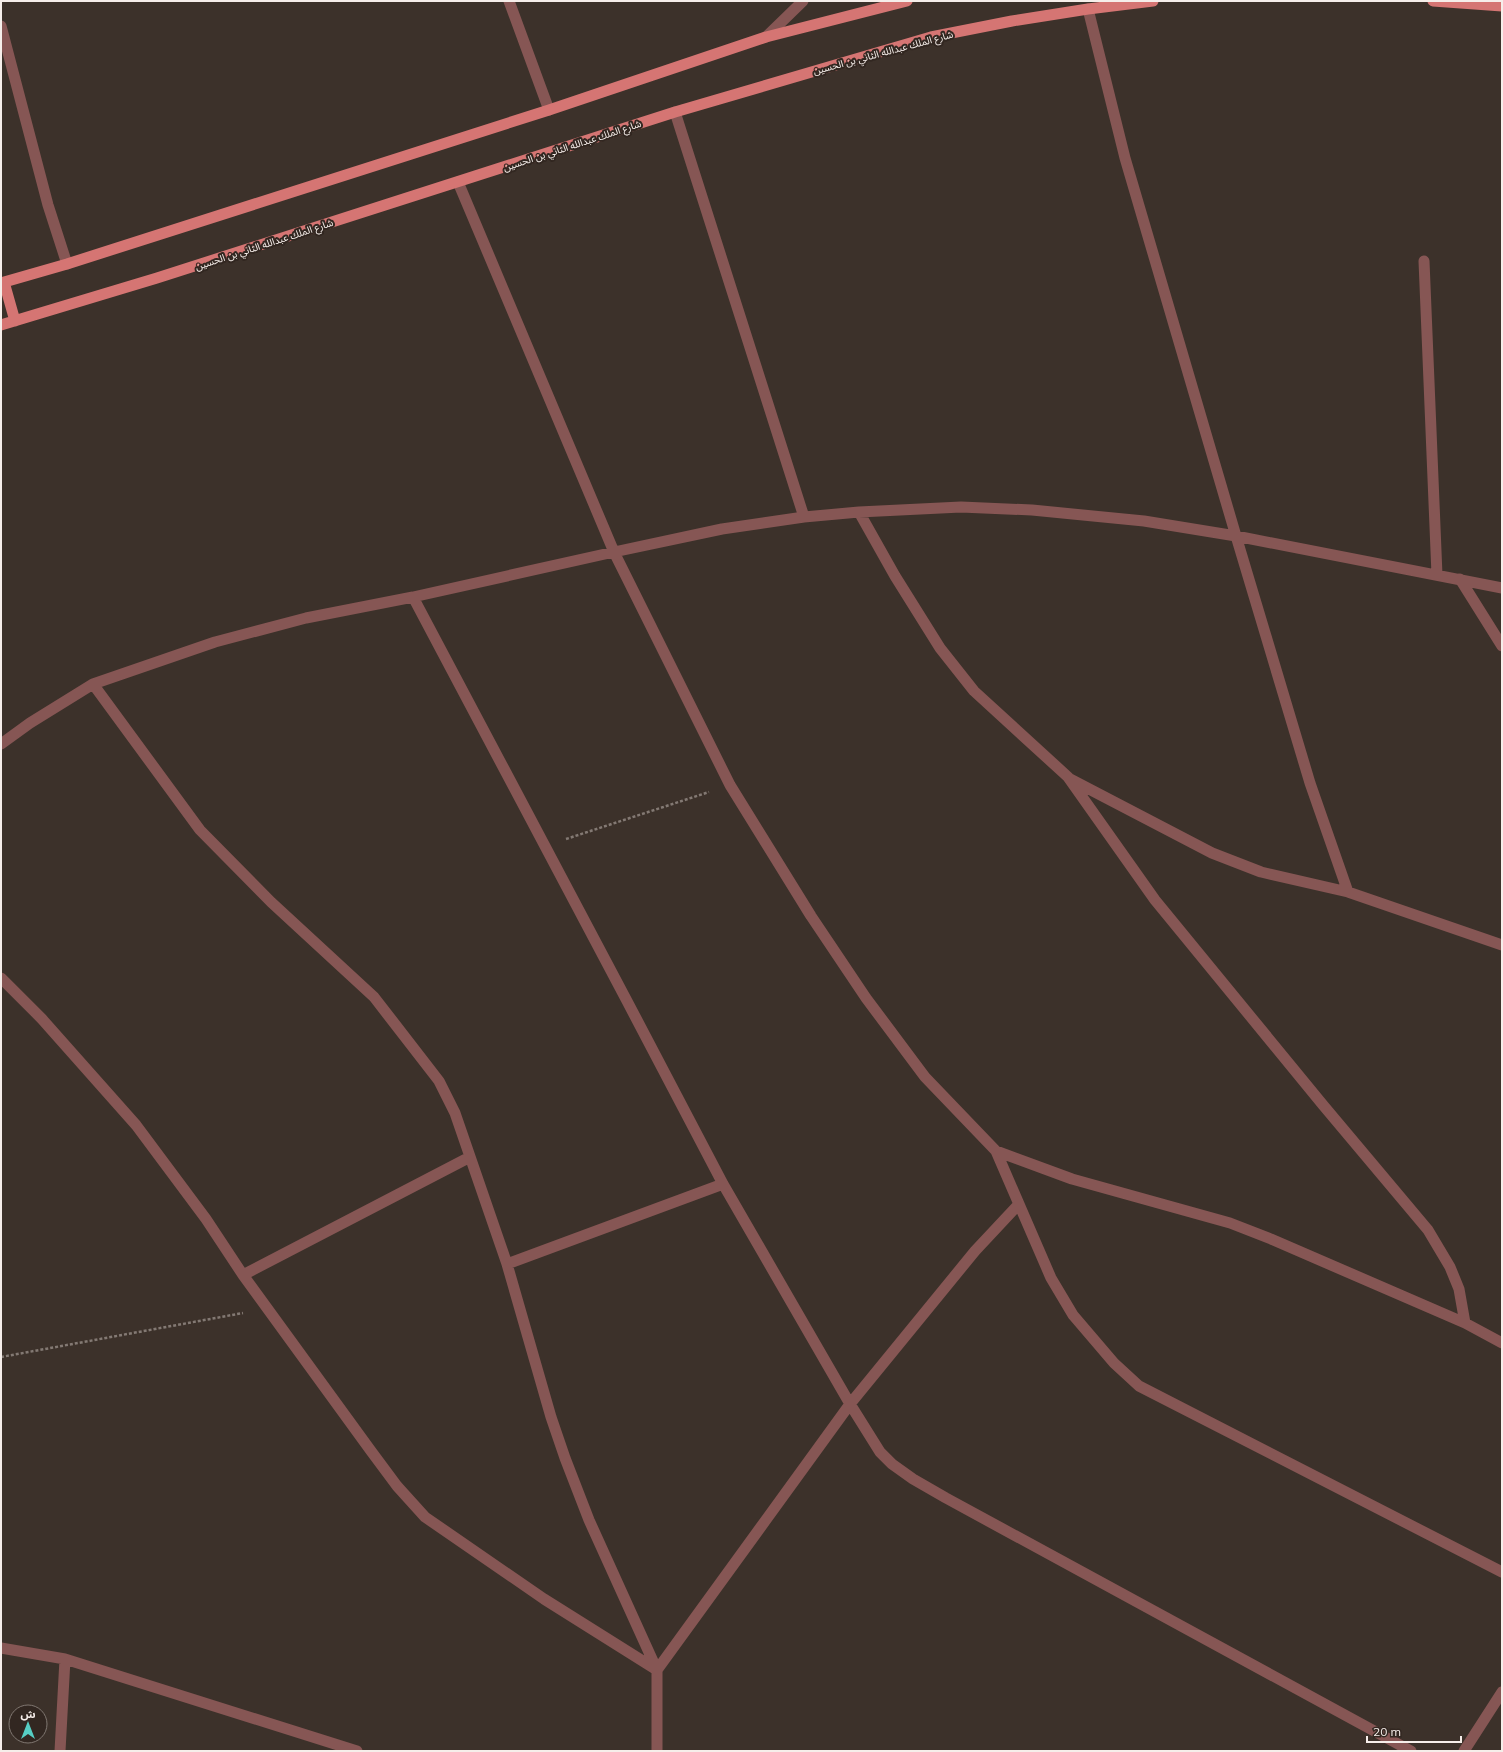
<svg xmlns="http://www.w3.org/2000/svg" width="1503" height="1752" font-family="Mulish,'Noto Sans Arabic',sans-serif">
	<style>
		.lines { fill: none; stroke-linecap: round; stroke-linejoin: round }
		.path { stroke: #837973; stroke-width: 2.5; stroke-dasharray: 3 2; stroke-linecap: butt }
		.minor { stroke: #865654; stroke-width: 11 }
		.primary { stroke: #d57573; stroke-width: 11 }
		.labels { text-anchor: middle; stroke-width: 4; stroke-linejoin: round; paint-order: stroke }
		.street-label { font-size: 10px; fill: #f6eeea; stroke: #322721 }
	</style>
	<rect width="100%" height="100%" fill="#3c312a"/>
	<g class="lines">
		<path class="path" d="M566,839L709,792
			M1,1357L243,1313"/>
		<path class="minor" d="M509,1L549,110
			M1088,9L1125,158L1236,536L1310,783L1348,892L1502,945
			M1,26L48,205L67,264
			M766,37L803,1
			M675,112L804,517
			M458,182L614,552L730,785L811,916L866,998L925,1077L996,1151L1051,1278L1073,1315L1114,1363L1139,1386L1502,1572
			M1424,261L1437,575
			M859,512L895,576L940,648L974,691L1068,777L1155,900L1323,1105L1428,1230L1450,1267L1459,1289L1465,1323
			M1460,579L1502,646
			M413,597L627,1001L723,1184L850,1404L880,1452L892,1464L913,1479L946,1498L1411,1751
			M93,684L200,830L271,902L374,997L439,1081L455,1113L507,1264L551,1417L565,1458L589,1520L657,1670V1751
			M1,744L30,723L93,684L215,642L306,618L413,597L614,552L722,529L804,517L859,512L961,507L1032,510L1144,521L1236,536L1502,588
			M1070,779L1212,853L1261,872L1348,892
			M1,978L42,1019L136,1125L206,1219L243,1275L371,1451L397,1486L425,1517L544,1599L657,1670L850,1404L975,1251L1019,1204
			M996,1151L1072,1179L1230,1223L1271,1239L1465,1323L1502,1343
			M507,1264L723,1184
			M243,1275L470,1157
			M1,1648L65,1659L357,1751
			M60,1751L65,1659
			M1464,1751L1502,1692"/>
		<path class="primary" d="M1433,1L1502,6
			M4,282L15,321
			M1,283L67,264L549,110L766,37L907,1
			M1,325L157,278L675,112L931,37L1012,21L1088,9L1153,1"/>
	</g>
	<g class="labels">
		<g class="street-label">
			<text transform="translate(883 52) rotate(-15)" y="4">شارع الملك عبدالله الثاني بن الحسين</text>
			<text transform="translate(572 145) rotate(-18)" y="4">شارع الملك عبدالله الثاني بن الحسين</text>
			<text transform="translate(264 244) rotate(-18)" y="4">شارع الملك عبدالله الثاني بن الحسين</text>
		</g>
	</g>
	<rect width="1503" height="1752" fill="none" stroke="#f6eeea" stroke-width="4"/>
	<g transform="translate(28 1724)"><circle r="19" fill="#322721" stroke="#807771"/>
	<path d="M0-3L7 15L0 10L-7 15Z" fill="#56cec4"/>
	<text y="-6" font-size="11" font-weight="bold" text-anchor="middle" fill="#f6eeea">ش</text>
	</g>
	<path d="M1367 1736v6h94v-6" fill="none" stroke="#f6eeea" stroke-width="2"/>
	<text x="1373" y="1736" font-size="12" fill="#f6eeea" stroke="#322721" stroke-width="3" paint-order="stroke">20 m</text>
</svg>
